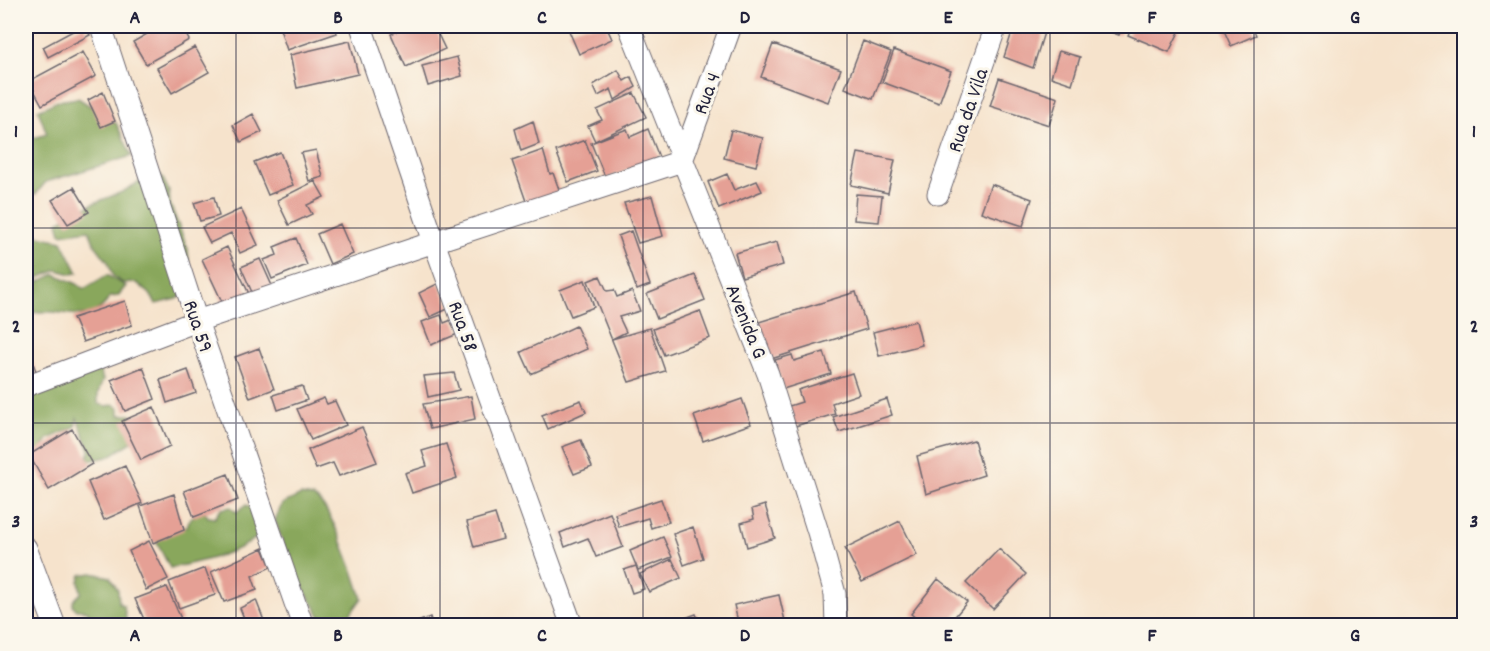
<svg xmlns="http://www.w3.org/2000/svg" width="1490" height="651" font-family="Dekko,sans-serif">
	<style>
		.forest { fill: #89a75b; stroke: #56644b; stroke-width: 1.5 }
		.building { fill: #e5a095 }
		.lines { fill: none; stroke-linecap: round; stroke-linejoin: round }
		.street-casing { stroke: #6c666e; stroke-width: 23 }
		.street { stroke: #fff; stroke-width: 21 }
		.grid { fill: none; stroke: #22223b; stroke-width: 1.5; stroke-opacity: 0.55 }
		.labels { text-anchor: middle; stroke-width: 6; stroke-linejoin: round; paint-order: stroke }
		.street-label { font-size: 21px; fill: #22223b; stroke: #fbf7ec }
		.neatline { fill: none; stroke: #22223b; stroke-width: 2 }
		.grid-label { font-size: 20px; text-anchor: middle; font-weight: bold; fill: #22223b }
	</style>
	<rect width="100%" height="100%" fill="#fbf7ec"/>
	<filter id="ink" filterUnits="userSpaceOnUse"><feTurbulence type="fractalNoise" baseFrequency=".0167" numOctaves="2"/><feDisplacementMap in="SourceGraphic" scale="12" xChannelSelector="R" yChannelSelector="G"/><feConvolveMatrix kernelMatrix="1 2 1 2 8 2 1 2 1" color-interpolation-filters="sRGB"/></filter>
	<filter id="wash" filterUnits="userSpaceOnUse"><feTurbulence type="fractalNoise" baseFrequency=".008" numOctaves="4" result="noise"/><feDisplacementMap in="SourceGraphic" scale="24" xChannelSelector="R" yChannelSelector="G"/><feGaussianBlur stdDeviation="1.35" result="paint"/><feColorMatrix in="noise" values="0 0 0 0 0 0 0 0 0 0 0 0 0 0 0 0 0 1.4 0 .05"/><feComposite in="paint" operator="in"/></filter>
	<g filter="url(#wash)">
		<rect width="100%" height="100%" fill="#f6e3cc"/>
		<path class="forest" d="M78,98L116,123L132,156L46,182L35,195L26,190V147L30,139L47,134L38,110L58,101Z
			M161,175L169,191L170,204L188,249L189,264L185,294L177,299L156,304L150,294L137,283H123L113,276L108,262L95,245L89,230L61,234L58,222L94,203L122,192L146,178Z
			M26,230L39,236L62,241L78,273L71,274L57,270L26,283V267L37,262L32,250L26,251Z
			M55,274L77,284L84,289L107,275L126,286L118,296L110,297C90,330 63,306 34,313L26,288Z
			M100,370L103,380L98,393V404L108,406L113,404L119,408V415H131L137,430L135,440L108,457L87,461L90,450L77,418L75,427L48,439L41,451L26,463V394L68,382L76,374Z
			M301,495C305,496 311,496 315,498C332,507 356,578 362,598L349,616L333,624L321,617L292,570L275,520L282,504Z
			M246,505L254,509L260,535C236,555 200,562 170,568L155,539L179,527H187C189,516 195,514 205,512L208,517L215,518L221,509L231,507L236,512Z
			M92,573L110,577L118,590L119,603L124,606L127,625H90L88,611L77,610L73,606V601L81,593L79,581L81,575Z"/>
		<g id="blocks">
			<path class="building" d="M82,26H84L90,35L48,57L43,47Z
				M161,26H181L189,40L146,64L133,42Z
				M279,26H334L337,33L287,50Z
				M408,26H434L445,49L406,67L391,34Z
				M581,26H606L612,39L579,54L569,31Z
				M1014,26H1046L1033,68L1004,57Z
				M1093,26H1123L1119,35Z
				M1132,26H1182L1169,52L1128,35Z
				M1222,26H1252L1256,35L1231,46Z
				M350,41L358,74L297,88L290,55Z
				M863,41L891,52L873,99L845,88Z
				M773,44L841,69L828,102L761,77Z
				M195,47L209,72L172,93L157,68Z
				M894,50L951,71L939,103L882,82Z
				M1059,51L1080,57L1072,84L1051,77Z
				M83,52L96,76L42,105L29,81Z
				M457,57L462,76L428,86L422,66Z
				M618,70L624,81L631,77L636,87L615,100L611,89L598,96L593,85Z
				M999,78L1058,98L1049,125L990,106Z
				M103,92L115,121L101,127L88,100Z
				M634,93L646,117L595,141L588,126L602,120L597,110Z
				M253,114L262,132L241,142L233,125Z
				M533,121L539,144L521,151L515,129Z
				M627,129L630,137L648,129L659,157L606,179L591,143Z
				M731,130L763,138L756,166L724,158Z
				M585,140L597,171L568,182L556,151Z
				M316,150L323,177L309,181L301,153Z
				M543,150L550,174L553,173L560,192L527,204L512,161Z
				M280,152L293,185L268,195L254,162Z
				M858,153L895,160L888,193L851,185Z
				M727,174L734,190L757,181L762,191L719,209L708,182Z
				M315,181L324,197L307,205L312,214L289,225L277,200Z
				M991,184L1032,199L1023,226L981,212Z
				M74,187L89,212L68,224L52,200Z
				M856,194L882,196L879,222L854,220Z
				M652,196L663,236L638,243L624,203Z
				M214,197L219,216L200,221L194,203Z
				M241,209L258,245L240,253L231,233L210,243L202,227Z
				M340,224L353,254L330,264L317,234Z
				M631,231L650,285L637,290L618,236Z
				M296,238L307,265L272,279L264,260L277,255L274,247Z
				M777,242L783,265L742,277L735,253Z
				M227,247L250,296L225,308L202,259Z
				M260,259L273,288L254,297L241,267Z
				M695,275L705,300L657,319L647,294Z
				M600,276L607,291L614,290L617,297L632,291L640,311L619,317L626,332L612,339L650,328L665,371L629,382L588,281Z
				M585,280L594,307L571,316L560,290Z
				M439,283L450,308L430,317L419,293Z
				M856,292L867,329L771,359L759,322Z
				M125,301L132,325L83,342L73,318Z
				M700,311L710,338L664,355L653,329Z
				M441,315L444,323L454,319L460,333L431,345L422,322Z
				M916,321L922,345L879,356L873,332Z
				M576,326L587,349L531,374L521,352Z
				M26,345L36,371L26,375Z
				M259,348L274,389L250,398L235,357Z
				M824,352L831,374L783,389L775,360L792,355L794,361Z
				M143,367L155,399L125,411L111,380Z
				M188,370L196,393L167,403L160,380Z
				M454,373L459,390L428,397L424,376Z
				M852,373L859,394L832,403L835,414L792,427L786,407L802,402L798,390Z
				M302,386L307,400L278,410L273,395Z
				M471,396L475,419L430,429L423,404Z
				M324,398L327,404L335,401L346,425L311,440L297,409Z
				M742,399L751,424L703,441L694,416Z
				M887,399L892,415L839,432L833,417Z
				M581,400L586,412L548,429L542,415Z
				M154,407L170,446L141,460L122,421Z
				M362,427L377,462L339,476L333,463L316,469L308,450Z
				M72,429L92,464L49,490L29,455Z
				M581,440L592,467L574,474L562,447Z
				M974,440L984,475L926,494L917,456Z
				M446,444L457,478L412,493L405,473L427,466L422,451Z
				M125,466L142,503L104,520L88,482Z
				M228,474L238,500L194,517L184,491Z
				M174,494L184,530L153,543L140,506Z
				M661,499L669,522L651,528L648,518L619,527L615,514Z
				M765,505L775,538L747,547L741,523L754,519L752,509Z
				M610,513L623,547L596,557L588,538L565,547L560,533Z
				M495,514L503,539L474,547L467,522Z
				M900,521L917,555L862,582L845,548Z
				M693,527L703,558L684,565L673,534Z
				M663,537L672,557L638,570L630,551Z
				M149,541L168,579L146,590L129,551Z
				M263,548L271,567L252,576L257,590L224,602L211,572Z
				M999,549L1026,574L993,609L966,583Z
				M672,559L681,578L649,592L640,574Z
				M636,566L644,589L632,593L624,570Z
				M205,568L215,595L179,608L169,582Z
				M938,579L967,602L947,626H925L911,614Z
				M167,587L182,621L172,626H147L135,599Z
				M779,595L785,621L760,626H739L734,605Z
				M256,600L266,626H247L240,608Z
				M696,614L701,626H666V625Z
				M430,617L433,626H410V625Z"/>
		</g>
	</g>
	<g filter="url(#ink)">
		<use href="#blocks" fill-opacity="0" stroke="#6c666e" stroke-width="1.5"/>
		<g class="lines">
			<g class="street-casing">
				<path id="street" d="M101,26L197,321L303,626
					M361,26L434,242L572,626
					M629,26L768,374L818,532L835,594L836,626
					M938,194L996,26
					M26,386L197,321L434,242L682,161L731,26
					M26,548L55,626"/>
			</g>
			<use href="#street" class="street"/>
		</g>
	</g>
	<path class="grid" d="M236,26V626M440,26V626M643,26V626M847,26V626M1050,26V626M1254,26V626M26,228H1464M26,423H1464"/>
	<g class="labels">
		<g class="street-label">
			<text transform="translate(706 93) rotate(-70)" y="7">Rua 4</text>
			<text transform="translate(967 110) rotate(-71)" y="7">Rua da Vila</text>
			<text transform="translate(747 321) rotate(68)" y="7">Avenida G</text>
			<text transform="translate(199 326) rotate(71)" y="7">Rua 59</text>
			<text transform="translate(464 326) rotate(70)" y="7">Rua 58</text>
		</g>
	</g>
	<rect width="1490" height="651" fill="none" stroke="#fbf7ec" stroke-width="66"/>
	<rect x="33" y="33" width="1424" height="585" class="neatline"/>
	<g class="grid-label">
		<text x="135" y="23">A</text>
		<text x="338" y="23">B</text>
		<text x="542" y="23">C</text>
		<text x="745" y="23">D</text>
		<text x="948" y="23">E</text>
		<text x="1152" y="23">F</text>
		<text x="1355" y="23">G</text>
		<text x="16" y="137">1</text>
		<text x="1474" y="137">1</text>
		<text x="16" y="332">2</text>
		<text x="1474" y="332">2</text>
		<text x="16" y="527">3</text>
		<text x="1474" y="527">3</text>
		<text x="135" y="641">A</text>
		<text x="338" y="641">B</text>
		<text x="542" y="641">C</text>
		<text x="745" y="641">D</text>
		<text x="948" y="641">E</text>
		<text x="1152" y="641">F</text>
		<text x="1355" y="641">G</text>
	</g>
</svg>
